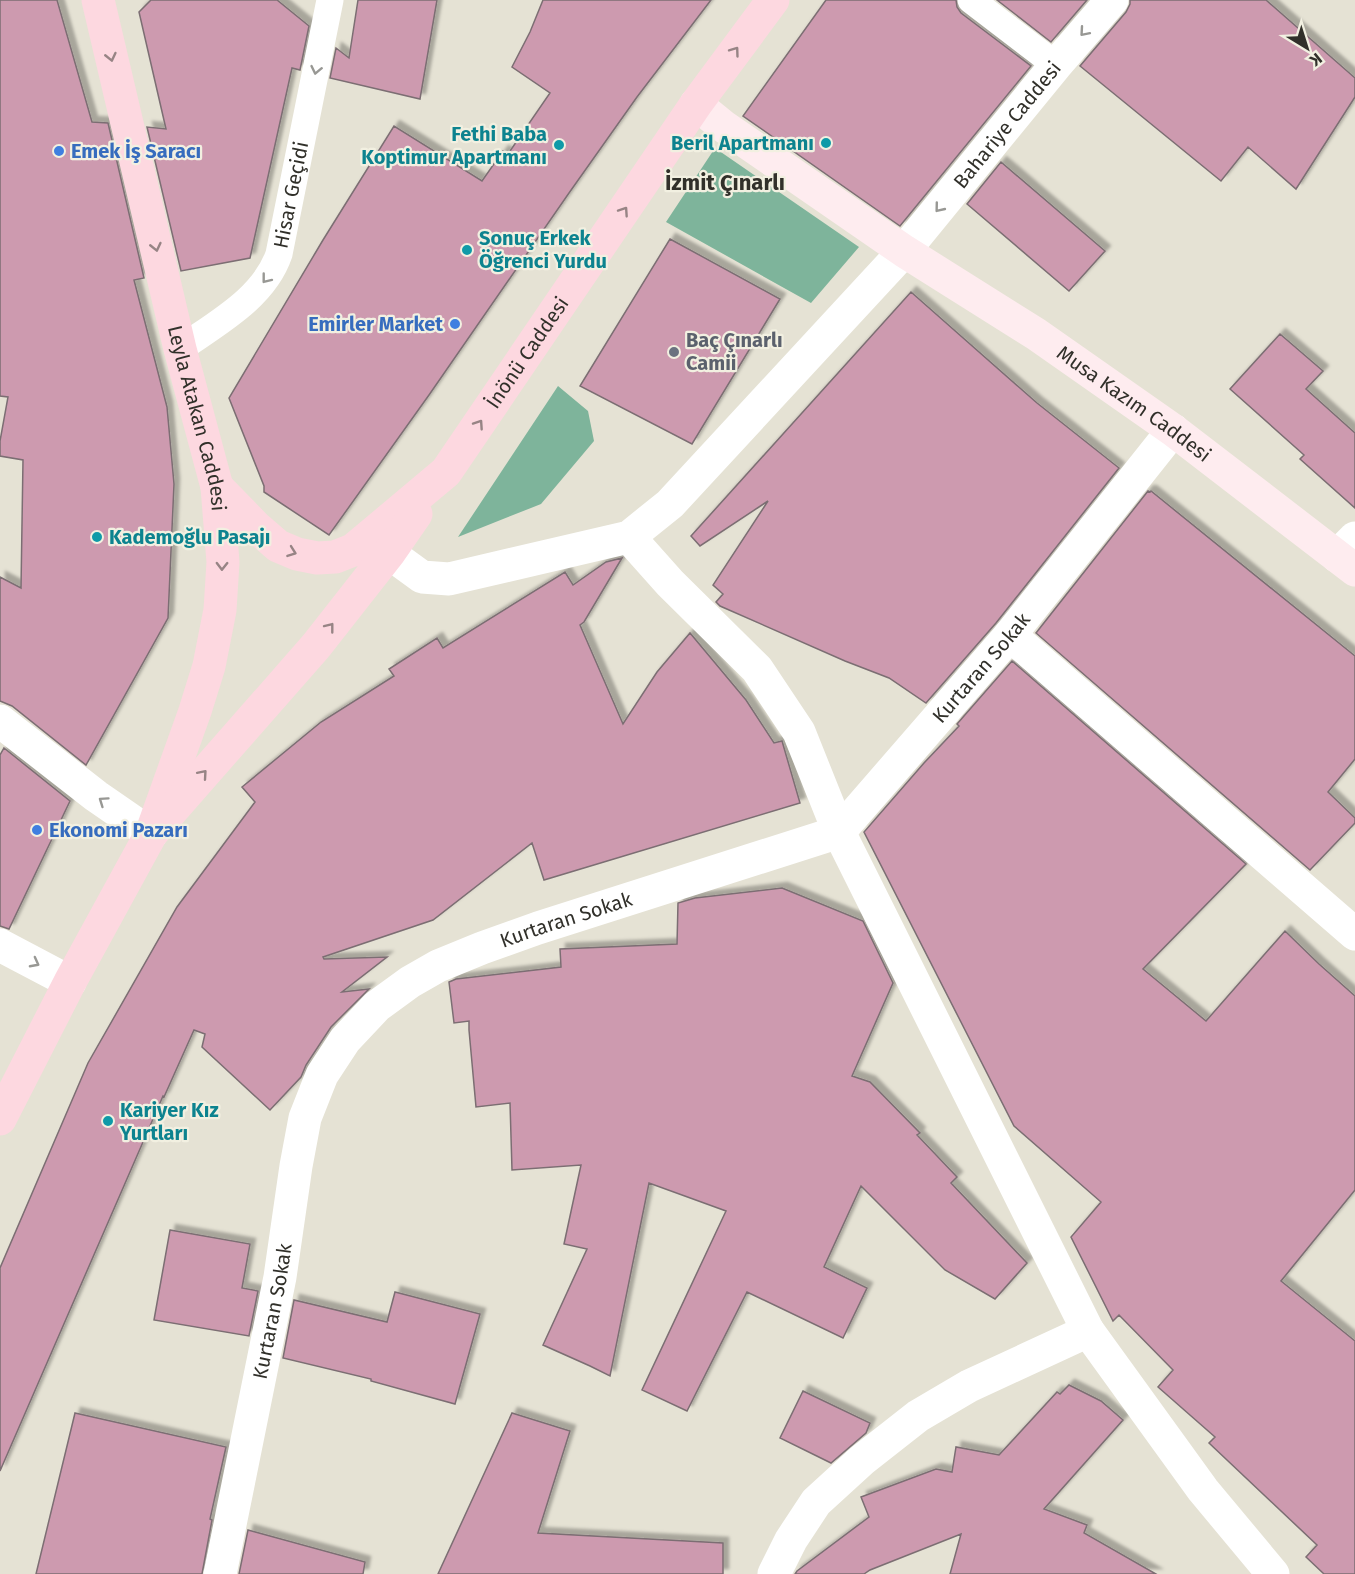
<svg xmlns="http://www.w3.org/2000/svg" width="1355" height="1574" font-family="'Fira Sans',sans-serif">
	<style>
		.forest { fill: #7eb49b }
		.building { fill: #cd9aaf; stroke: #7c6e73; stroke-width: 1.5; filter: url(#shadow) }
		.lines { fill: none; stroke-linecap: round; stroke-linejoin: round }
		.pedestrian { stroke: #fff; stroke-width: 27 }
		.minor { stroke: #fff; stroke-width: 33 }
		.secondary { stroke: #feecef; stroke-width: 33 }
		.primary { stroke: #fdd8e0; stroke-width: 33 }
		.oneway { stroke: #989894 }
		.oneway2 { stroke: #978485 }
		.culture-dot { fill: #0f9aa8; stroke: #f2f0e1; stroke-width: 2 }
		.shop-dot { fill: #3f7fe0; stroke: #f2f0e1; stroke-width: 2 }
		.worship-dot { fill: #6b7280; stroke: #f2f0e1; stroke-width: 2 }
		.labels { text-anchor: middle; stroke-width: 4.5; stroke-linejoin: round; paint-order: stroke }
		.street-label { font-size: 20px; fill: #31302a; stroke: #f2f0e1 }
		.culture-label { font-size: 20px; font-weight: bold; fill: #0d838f; stroke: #f2f0e1; text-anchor: start }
		.shop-label { font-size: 20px; font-weight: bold; fill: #366cbe; stroke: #f2f0e1; text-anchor: start }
		.worship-label { font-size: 20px; font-weight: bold; fill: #5b616d; stroke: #f2f0e1; text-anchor: start }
		.quarter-label { font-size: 22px; font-weight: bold; fill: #31302a; stroke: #f2f0e1 }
	</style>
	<defs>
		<filter id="shadow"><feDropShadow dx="5.5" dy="-5.5" stdDeviation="1.5" flood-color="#0004"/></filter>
	</defs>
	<rect width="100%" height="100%" fill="#e5e2d4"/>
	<path class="forest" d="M715,148L859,247L811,303L666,222Z
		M558,386L588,411L594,441L541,504L458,537Z"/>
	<path class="building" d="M0,0H57L92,122L108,123L144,278L134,280L167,407L174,484L168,618L86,765L12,706L0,701V577L21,588L23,460L0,456V441L8,397L0,396Z
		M151,0H277L309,26L300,70L292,68L250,258L181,271L147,127L166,129L139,12Z
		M358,0H437L420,99L330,78L336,48L349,58Z
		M543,0H711L637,97L569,193L429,395L329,535L264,492V486L229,398L323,240L394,126L482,181L503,151L508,154L550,93L512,67L530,32Z
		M826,0H956L957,7L961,13L1031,66L900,226L743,116Z
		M997,0H1087L1051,42Z
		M1130,0H1266L1355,78V97L1296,189L1248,147L1221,181L1080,66L1126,12L1130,4Z
		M1001,162L1105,251L1069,291L967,204Z
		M670,239L780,299L692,444L580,386Z
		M911,292L1037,403L1119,468L996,623L926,703L889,678L845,661L720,606L716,602L723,594L713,585L768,501L700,546L691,536Z
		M1280,334L1323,371L1306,389L1355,433V508L1300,459L1304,455L1230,389Z
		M1148,491L1150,492L1151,491L1355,656V759L1328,792L1355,818V823L1310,870L1036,633Z
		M622,558L584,622L580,625L623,724L657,672L690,633L746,700L774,743L782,741L800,803L544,880L532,843L433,920L323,957L324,959L387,957L342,992L369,989L331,1027L306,1065L301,1077L270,1110L202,1047L205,1034L194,1030L164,1097L163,1096L0,1471V1268L88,1063L177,907L255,802L242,787L321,722L394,676L389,669L437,638L443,648L565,572L573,585L606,562Z
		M1012,661L1246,864L1143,969L1206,1021L1285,931L1319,964L1355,996V1190L1281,1281L1355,1341V1574H1324L1306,1557L1317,1545L1209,1443L1215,1437L1158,1387L1173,1370L1119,1315L1113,1321L1071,1237L1101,1202L1014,1126L864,832L924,763L959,726L957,724Z
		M4,748L70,801L9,929L0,926V755Z
		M782,888L863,921L893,983L852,1076L870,1082L920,1133L917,1135L957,1177L951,1183L1027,1263L995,1299L945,1270L861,1186L824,1267L867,1288L843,1338L747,1292L687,1411L642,1390L726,1211L649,1183L610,1376L590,1366L543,1345L587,1249L564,1244L581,1165L512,1170L510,1103L476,1107L469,1030V1021L454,1023L449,982L456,979L561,967L560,949L677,944L678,903L695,898Z
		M170,1230L250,1244L242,1288L258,1291L249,1336L154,1320Z
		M395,1292L480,1314L455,1404L371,1381V1379L283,1358L294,1300L387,1322Z
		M1069,1385L1101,1401L1123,1420L1044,1509L1087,1525L1084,1533L1156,1574H950L961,1534L870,1570L864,1574H795L797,1571L869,1517L861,1497L936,1469L952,1472L956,1447L999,1455L1057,1392L1060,1394Z
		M803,1391L870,1423L866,1433L831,1463L780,1438Z
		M75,1413L226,1447L210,1519L212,1520L202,1574H36Z
		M512,1413L570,1431L538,1533L723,1543V1574H438Z
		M248,1530L365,1562L363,1574H239Z"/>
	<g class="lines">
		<g class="pedestrian">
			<path d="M971,0L1056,65"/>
			<path id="s1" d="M180,349C217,323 264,298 279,254L330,0"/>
		</g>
		<g class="minor">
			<path d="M629,537L670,583L757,669L799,732L839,832L1088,1331L1203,1490L1273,1574"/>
			<path id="s2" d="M389,553L422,577L449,579L629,537L670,504L904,251L1056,65L1112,0"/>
			<path d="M1337,556L1355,538"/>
			<path d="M1010,635L1355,934"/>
			<path d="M0,721L96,796L151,834"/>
			<path d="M0,945L70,982"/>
			<path id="s3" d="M220,1574L280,1277L296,1166L305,1118L322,1075L345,1040L377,1006L410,982L438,966L482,948L538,928L839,832L1010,635L1173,430"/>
			<path d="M774,1574L791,1540L816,1502L862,1460L918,1416L969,1386L1088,1331"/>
		</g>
		<path class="secondary" id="s4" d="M696,104L723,126L904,251L1036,334L1173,430L1355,570"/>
		<g class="primary">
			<path id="s5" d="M98,0L180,349L217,487L223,562L220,610L209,666L195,711L151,834"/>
			<path id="s6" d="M217,487L256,527L278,546L297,554L317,558L335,557L353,550L446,472L696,104L773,0"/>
			<path d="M0,1119L70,982L151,834L316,646L389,553L416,514"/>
		</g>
	</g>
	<defs><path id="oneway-chevron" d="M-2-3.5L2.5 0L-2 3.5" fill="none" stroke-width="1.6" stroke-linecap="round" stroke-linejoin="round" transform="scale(1.5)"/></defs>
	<g class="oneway">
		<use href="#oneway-chevron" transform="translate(1084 32) rotate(131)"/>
		<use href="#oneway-chevron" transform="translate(316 70) rotate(102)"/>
		<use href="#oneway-chevron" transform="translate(939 208) rotate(129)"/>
		<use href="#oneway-chevron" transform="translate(266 279) rotate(128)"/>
		<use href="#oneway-chevron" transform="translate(103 801) rotate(-145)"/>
		<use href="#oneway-chevron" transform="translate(35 963) rotate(28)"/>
	</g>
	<g class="oneway2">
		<use href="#oneway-chevron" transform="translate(735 51) rotate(-54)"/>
		<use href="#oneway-chevron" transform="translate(111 57) rotate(77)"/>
		<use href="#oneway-chevron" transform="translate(624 211) rotate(-56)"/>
		<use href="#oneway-chevron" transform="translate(156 247) rotate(77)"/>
		<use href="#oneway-chevron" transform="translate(479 424) rotate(-56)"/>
		<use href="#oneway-chevron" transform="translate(292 552) rotate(20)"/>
		<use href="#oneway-chevron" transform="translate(222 566) rotate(91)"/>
		<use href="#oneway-chevron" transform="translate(330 627) rotate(-52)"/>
		<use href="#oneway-chevron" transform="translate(203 774) rotate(-49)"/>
	</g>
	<g class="culture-dot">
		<circle cx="826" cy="143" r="6"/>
		<circle cx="559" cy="145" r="6"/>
		<circle cx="467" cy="250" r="6"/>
		<circle cx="97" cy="537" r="6"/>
		<circle cx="108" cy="1121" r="6"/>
	</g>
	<g class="shop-dot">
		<circle cx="59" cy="151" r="6"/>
		<circle cx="455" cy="324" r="6"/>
		<circle cx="37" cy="830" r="6"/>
	</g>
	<circle class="worship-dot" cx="674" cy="352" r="6"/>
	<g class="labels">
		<g class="street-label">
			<text dy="7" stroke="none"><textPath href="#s2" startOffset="813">Bahariye Caddesi</textPath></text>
			<text dy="7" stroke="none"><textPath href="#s1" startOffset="200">Hisar Geçidi</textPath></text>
			<text dy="7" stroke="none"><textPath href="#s6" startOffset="429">İnönü Caddesi</textPath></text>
			<text dy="7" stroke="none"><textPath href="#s4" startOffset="531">Musa Kazım Caddesi</textPath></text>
			<text dy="7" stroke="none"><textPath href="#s5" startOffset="430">Leyla Atakan Caddesi</textPath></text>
			<text dy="7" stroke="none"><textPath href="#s3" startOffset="1312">Kurtaran Sokak</textPath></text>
			<text dy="7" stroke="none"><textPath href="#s3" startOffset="808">Kurtaran Sokak</textPath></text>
			<text dy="7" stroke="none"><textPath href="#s3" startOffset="268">Kurtaran Sokak</textPath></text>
		</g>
		<g class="culture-label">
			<text x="547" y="141" text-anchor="end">Fethi Baba<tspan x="547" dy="23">Koptimur Apartmanı</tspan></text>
			<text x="814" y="150" text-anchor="end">Beril Apartmanı</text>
			<text x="479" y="245">Sonuç Erkek<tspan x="479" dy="23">Öğrenci Yurdu</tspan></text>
			<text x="109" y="544">Kademoğlu Pasajı</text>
			<text x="120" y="1117">Kariyer Kız<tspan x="120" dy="23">Yurtları</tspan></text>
		</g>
		<g class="shop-label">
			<text x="71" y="158">Emek İş Saracı</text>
			<text x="443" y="331" text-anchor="end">Emirler Market</text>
			<text x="49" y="837">Ekonomi Pazarı</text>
		</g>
		<g class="worship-label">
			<text x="686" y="347">Baç Çınarlı<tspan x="686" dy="23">Camii</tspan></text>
		</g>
		<g class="quarter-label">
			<text x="725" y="190">İzmit Çınarlı</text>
		</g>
	</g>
	<g transform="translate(1307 48) rotate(142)" stroke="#f2f0e1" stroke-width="4.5" paint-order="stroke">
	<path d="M0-4.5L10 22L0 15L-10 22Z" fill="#31302a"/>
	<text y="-9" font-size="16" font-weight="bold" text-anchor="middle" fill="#31302a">K</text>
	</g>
</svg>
